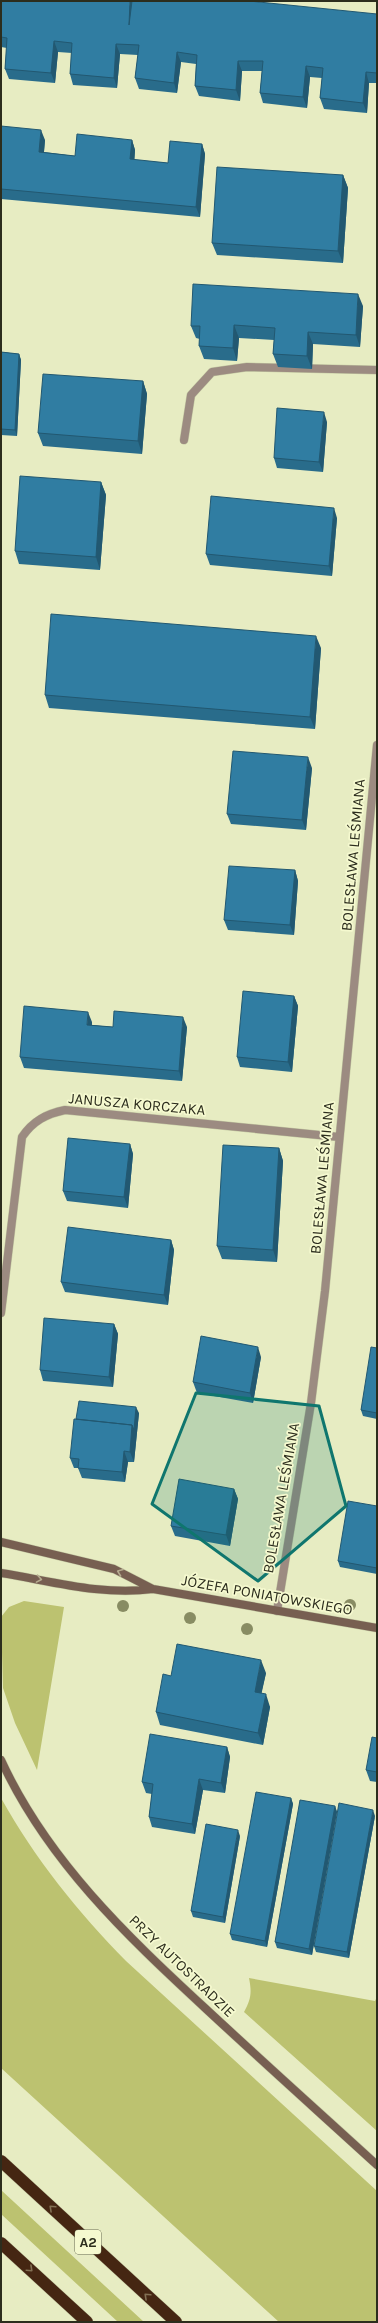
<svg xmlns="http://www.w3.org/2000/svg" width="378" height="2323" font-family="Karla,sans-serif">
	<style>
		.green { fill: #bcc270 }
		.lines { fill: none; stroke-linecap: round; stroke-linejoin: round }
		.street-casing { stroke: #c5caa4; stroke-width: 9 }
		.secondary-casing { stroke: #c5caa4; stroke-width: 9 }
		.highway-casing { stroke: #c5caa4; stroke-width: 13 }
		.street { stroke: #9c8b81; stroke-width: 8 }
		.secondary { stroke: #775f51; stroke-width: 8 }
		.highway { stroke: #452612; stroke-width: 12 }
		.tree { fill: #888c63 }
		.wall { fill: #296c8b }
		.shaded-wall { fill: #225871 }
		.building { fill: #307da2; stroke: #225871 }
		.oneway { stroke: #b6ac90 }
		.oneway2 { stroke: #837054 }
		.marked { fill: #0f766e; fill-opacity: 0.2; stroke: #0f766e; stroke-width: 3; stroke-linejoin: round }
		.labels { text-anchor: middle; stroke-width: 3.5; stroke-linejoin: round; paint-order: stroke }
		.shield { fill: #f5f9cf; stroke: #686a52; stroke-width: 1 }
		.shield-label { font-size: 14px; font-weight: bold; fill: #2c2d1d }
		.street-label { font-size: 15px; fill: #2c2d1d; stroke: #f5f9cf }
	</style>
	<rect width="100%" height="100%" fill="#e7ecc2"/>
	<path class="green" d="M24,1601L64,1607L37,1770L15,1723L3,1688L1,1617L9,1607Z
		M1,1798C35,1859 78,1912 126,1961L377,2191V2322H279L1,2068Z
		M249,1978L375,2001L377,1997V2131L244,2012C251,1999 252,1993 249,1978Z
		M1,2190L144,2322H118L1,2214Z"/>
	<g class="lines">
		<g class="street-casing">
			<path id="street" d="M184,440L191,395L212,372L247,367L377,370
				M1,1313L22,1137C33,1121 46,1114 65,1110L339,1137
				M277,1611L311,1403L325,1291L377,745"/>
		</g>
		<g class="secondary-casing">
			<path id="secondary" d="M1,1542L114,1569L153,1589
				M1,1573C51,1581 102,1596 153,1589L377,1628
				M1,1760C47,1860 126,1935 205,2008C262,2061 320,2113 377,2165"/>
		</g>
		<g class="highway-casing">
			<path id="highway" d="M1,2161L176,2322
				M1,2243L87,2322"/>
		</g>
		<use href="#street" class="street"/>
		<use href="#secondary" class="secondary"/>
		<use href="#highway" class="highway"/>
	</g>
	<g class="tree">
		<circle cx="350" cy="1605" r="6"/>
		<circle cx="123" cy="1606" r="6"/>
		<circle cx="190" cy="1618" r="6"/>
		<circle cx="247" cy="1629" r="6"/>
	</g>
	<path class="wall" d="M1,1L377,14V83H369L367,113L324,109L320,98L322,78L310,77L307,108L263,103L260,93L262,71H242L240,101L199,96L195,86L196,64L181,62L177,93L139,89L135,78L138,55L120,54L117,88L73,85L70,74L72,53L58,52L55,83L9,79L5,69L7,48L1,47Z
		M1,126L45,140L44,152L75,156L132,140L135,150L134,160L168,163L202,144L205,154L200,217L1,199Z
		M343,175L348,188L343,263L217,255L212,243Z
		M363,306L360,347L313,344L312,369L278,367L273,354L274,340L239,338L237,361L204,359L199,346L200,339L196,338L191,326Z
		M1,352L19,354L21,360L17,436L1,435Z
		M143,381L147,394L142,454L43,446L38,433Z
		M327,422L323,472L277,468L274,458Z
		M101,482L106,495L100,570L19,564L15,551Z
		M337,518L332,576L210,565L206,554Z
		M321,648L315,729L49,708L45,695Z
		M312,768L306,830L231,824L227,814Z
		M295,870L298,881L294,935L228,930L224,920Z
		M294,996L298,1006L292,1072L240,1067L237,1057Z
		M92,1022V1025L113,1027H187L182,1081L24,1068L20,1057Z
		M130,1144L133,1154L128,1208L67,1201L63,1191Z
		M279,1148L283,1161L277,1262L222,1259L217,1246Z
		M171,1240L174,1250L168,1305L65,1292L61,1282Z
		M114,1324L118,1334L113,1387L43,1381L40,1370Z
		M377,1348V1419L363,1416L361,1410Z
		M261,1357L253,1403L197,1393L193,1382Z
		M139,1413L134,1462H128L125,1482L82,1478L78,1468H74L70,1458L76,1419Z
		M234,1489L238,1499L230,1546L175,1536L171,1526Z
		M377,1506V1574L340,1567L338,1561Z
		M266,1673L261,1694L270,1707L263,1745L160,1725L156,1712L171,1676Z
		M377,1738V1782L370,1781L366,1770Z
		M227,1747L230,1757L225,1793L203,1790L195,1834L152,1827L149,1817L152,1794L146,1793L142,1782Z
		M291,1798L293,1804L267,1947L232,1940L230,1934Z
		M335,1806L337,1812L312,1955L277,1948L275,1942Z
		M375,1816L349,1958L316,1952L314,1946Z
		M240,1836L225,1923L193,1917L191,1911Z"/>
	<path class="shaded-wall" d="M130,1H135L129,25Z
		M54,41L58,52L55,83L51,73Z
		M116,44L120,54L117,88L114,78Z
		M177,52L181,62L177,93L174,83Z
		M238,61L242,71L240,101L236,90Z
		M306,66L310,77L307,108L303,97Z
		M366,72L369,83L367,113L363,103Z
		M41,130L45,140L43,162L39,152Z
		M132,140L135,150L134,169L130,159Z
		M202,144L205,154L200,217L196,207Z
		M343,175L348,188L343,263L338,251Z
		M358,294L363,306L360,347L356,335Z
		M234,325L239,338L237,361L233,348Z
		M308,332L313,344L312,369L307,356Z
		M19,354L21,360L17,436L15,430Z
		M143,381L147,394L142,454L138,441Z
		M324,412L327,422L323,472L319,462Z
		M101,482L106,495L100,570L96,557Z
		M334,508L337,518L332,576L329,566Z
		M316,636L321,648L315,729L310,717Z
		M308,757L312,768L306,830L302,820Z
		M295,870L298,881L294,935L290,925Z
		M294,996L298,1006L292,1072L288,1062Z
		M88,1012L92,1022L91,1035L87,1025Z
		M183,1017L187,1027L182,1081L179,1071Z
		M130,1144L133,1154L128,1208L124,1197Z
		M279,1148L283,1161L277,1262L273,1250Z
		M171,1240L174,1250L168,1305L164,1295Z
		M114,1324L118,1334L113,1387L109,1377Z
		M258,1347L261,1357L253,1403L250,1393Z
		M136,1407L139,1413L134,1462L130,1452L132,1425Z
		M124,1451L128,1462L125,1482L122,1472Z
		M234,1489L238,1499L230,1546L226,1535Z
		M261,1660L266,1673L259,1705L255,1692Z
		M266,1694L270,1707L263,1745L258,1733Z
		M227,1747L230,1757L225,1793L221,1783Z
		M199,1779L203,1790L195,1834L192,1824Z
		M291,1798L293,1804L267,1947L265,1941Z
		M335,1806L337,1812L312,1955L309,1949Z
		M373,1810L375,1816L349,1958L347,1952Z
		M238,1830L240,1836L225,1923L223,1917Z"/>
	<path class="building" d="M1,1H130L129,25L132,1H249L377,14V73L366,72L363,103L320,98L323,68L306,66L303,97L260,93L263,61H238L236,90L195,86L197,55L177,52L174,83L135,78L139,45L116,44L114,78L70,74L72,43L54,41L51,73L5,69L7,38L1,37Z
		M1,126L41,130L39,152L75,156L77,134L132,140L130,159L168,163L170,141L202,144L196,207L1,189Z
		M217,167L343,175L338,251L212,243Z
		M193,284L358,294L356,335L308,332L307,356L273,354L275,328L234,325L233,348L199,346L200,326H191Z
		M1,352L19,354L15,430L1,429Z
		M43,374L143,381L138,441L38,433Z
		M277,408L324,412L319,462L274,458Z
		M20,476L101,482L96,557L15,551Z
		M211,496L334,508L329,566L206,554Z
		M51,614L316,636L310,717L45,695Z
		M233,751L308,757L302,820L227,814Z
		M229,866L295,870L290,925L224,920Z
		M243,991L294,996L288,1062L237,1057Z
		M24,1006L88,1012L87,1025L113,1027L114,1011L183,1017L179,1071L20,1057Z
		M68,1138L130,1144L124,1197L63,1191Z
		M223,1145L279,1148L273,1250L217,1246Z
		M68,1227L171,1240L164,1295L61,1282Z
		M44,1318L114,1324L109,1377L40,1370Z
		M201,1336L258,1347L250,1393L193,1382Z
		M371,1347L377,1348V1413L361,1410Z
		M79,1401L136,1407L134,1430L132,1425L76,1419Z
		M74,1419L132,1425L130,1452L124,1451L122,1472L78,1468L79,1459L70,1458Z
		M179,1479L234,1489L226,1535L171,1526Z
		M348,1501L377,1506V1568L338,1561Z
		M177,1644L261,1660L255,1692L266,1694L258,1733L156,1712L163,1674L171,1676Z
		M150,1734L227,1747L221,1783L199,1779L192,1824L149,1817L153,1784L142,1782Z
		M372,1737L377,1738V1772L366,1770Z
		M256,1792L291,1798L265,1941L230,1934Z
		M300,1800L335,1806L309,1949L275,1942Z
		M339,1803L373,1810L347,1952L314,1946Z
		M206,1824L238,1830L223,1917L191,1911Z"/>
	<defs><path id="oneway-chevron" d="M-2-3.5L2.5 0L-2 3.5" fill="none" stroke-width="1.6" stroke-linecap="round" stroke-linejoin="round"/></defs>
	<g class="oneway">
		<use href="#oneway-chevron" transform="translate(120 1572) rotate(-159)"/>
		<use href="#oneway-chevron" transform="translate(39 1579) rotate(10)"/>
	</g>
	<g class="oneway2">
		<use href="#oneway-chevron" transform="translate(52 2208) rotate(-137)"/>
		<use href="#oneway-chevron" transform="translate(30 2269) rotate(43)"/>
		<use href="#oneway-chevron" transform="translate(147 2296) rotate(-137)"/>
	</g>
	<path class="marked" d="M196,1393L319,1406L346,1506L258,1581L152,1504Z"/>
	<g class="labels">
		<rect class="shield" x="75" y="2230" width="26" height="24" rx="3"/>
		<g class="shield-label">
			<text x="88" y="2247">A2</text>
		</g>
		<g class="street-label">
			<text transform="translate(353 855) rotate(-85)" y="5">BOLESŁAWA LEŚMIANA</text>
			<text transform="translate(137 1104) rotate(5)" y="5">JANUSZA KORCZAKA</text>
			<text transform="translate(322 1178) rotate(-85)" y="5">BOLESŁAWA LEŚMIANA</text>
			<text transform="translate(281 1498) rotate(-80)" y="5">BOLESŁAWA LEŚMIANA</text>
			<text transform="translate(267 1595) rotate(10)" y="5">JÓZEFA PONIATOWSKIEGO</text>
			<text transform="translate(182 1966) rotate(44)" y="5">PRZY AUTOSTRADZIE</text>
		</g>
	</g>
	<rect width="378" height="2323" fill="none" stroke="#2c2d1d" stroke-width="4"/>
</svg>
